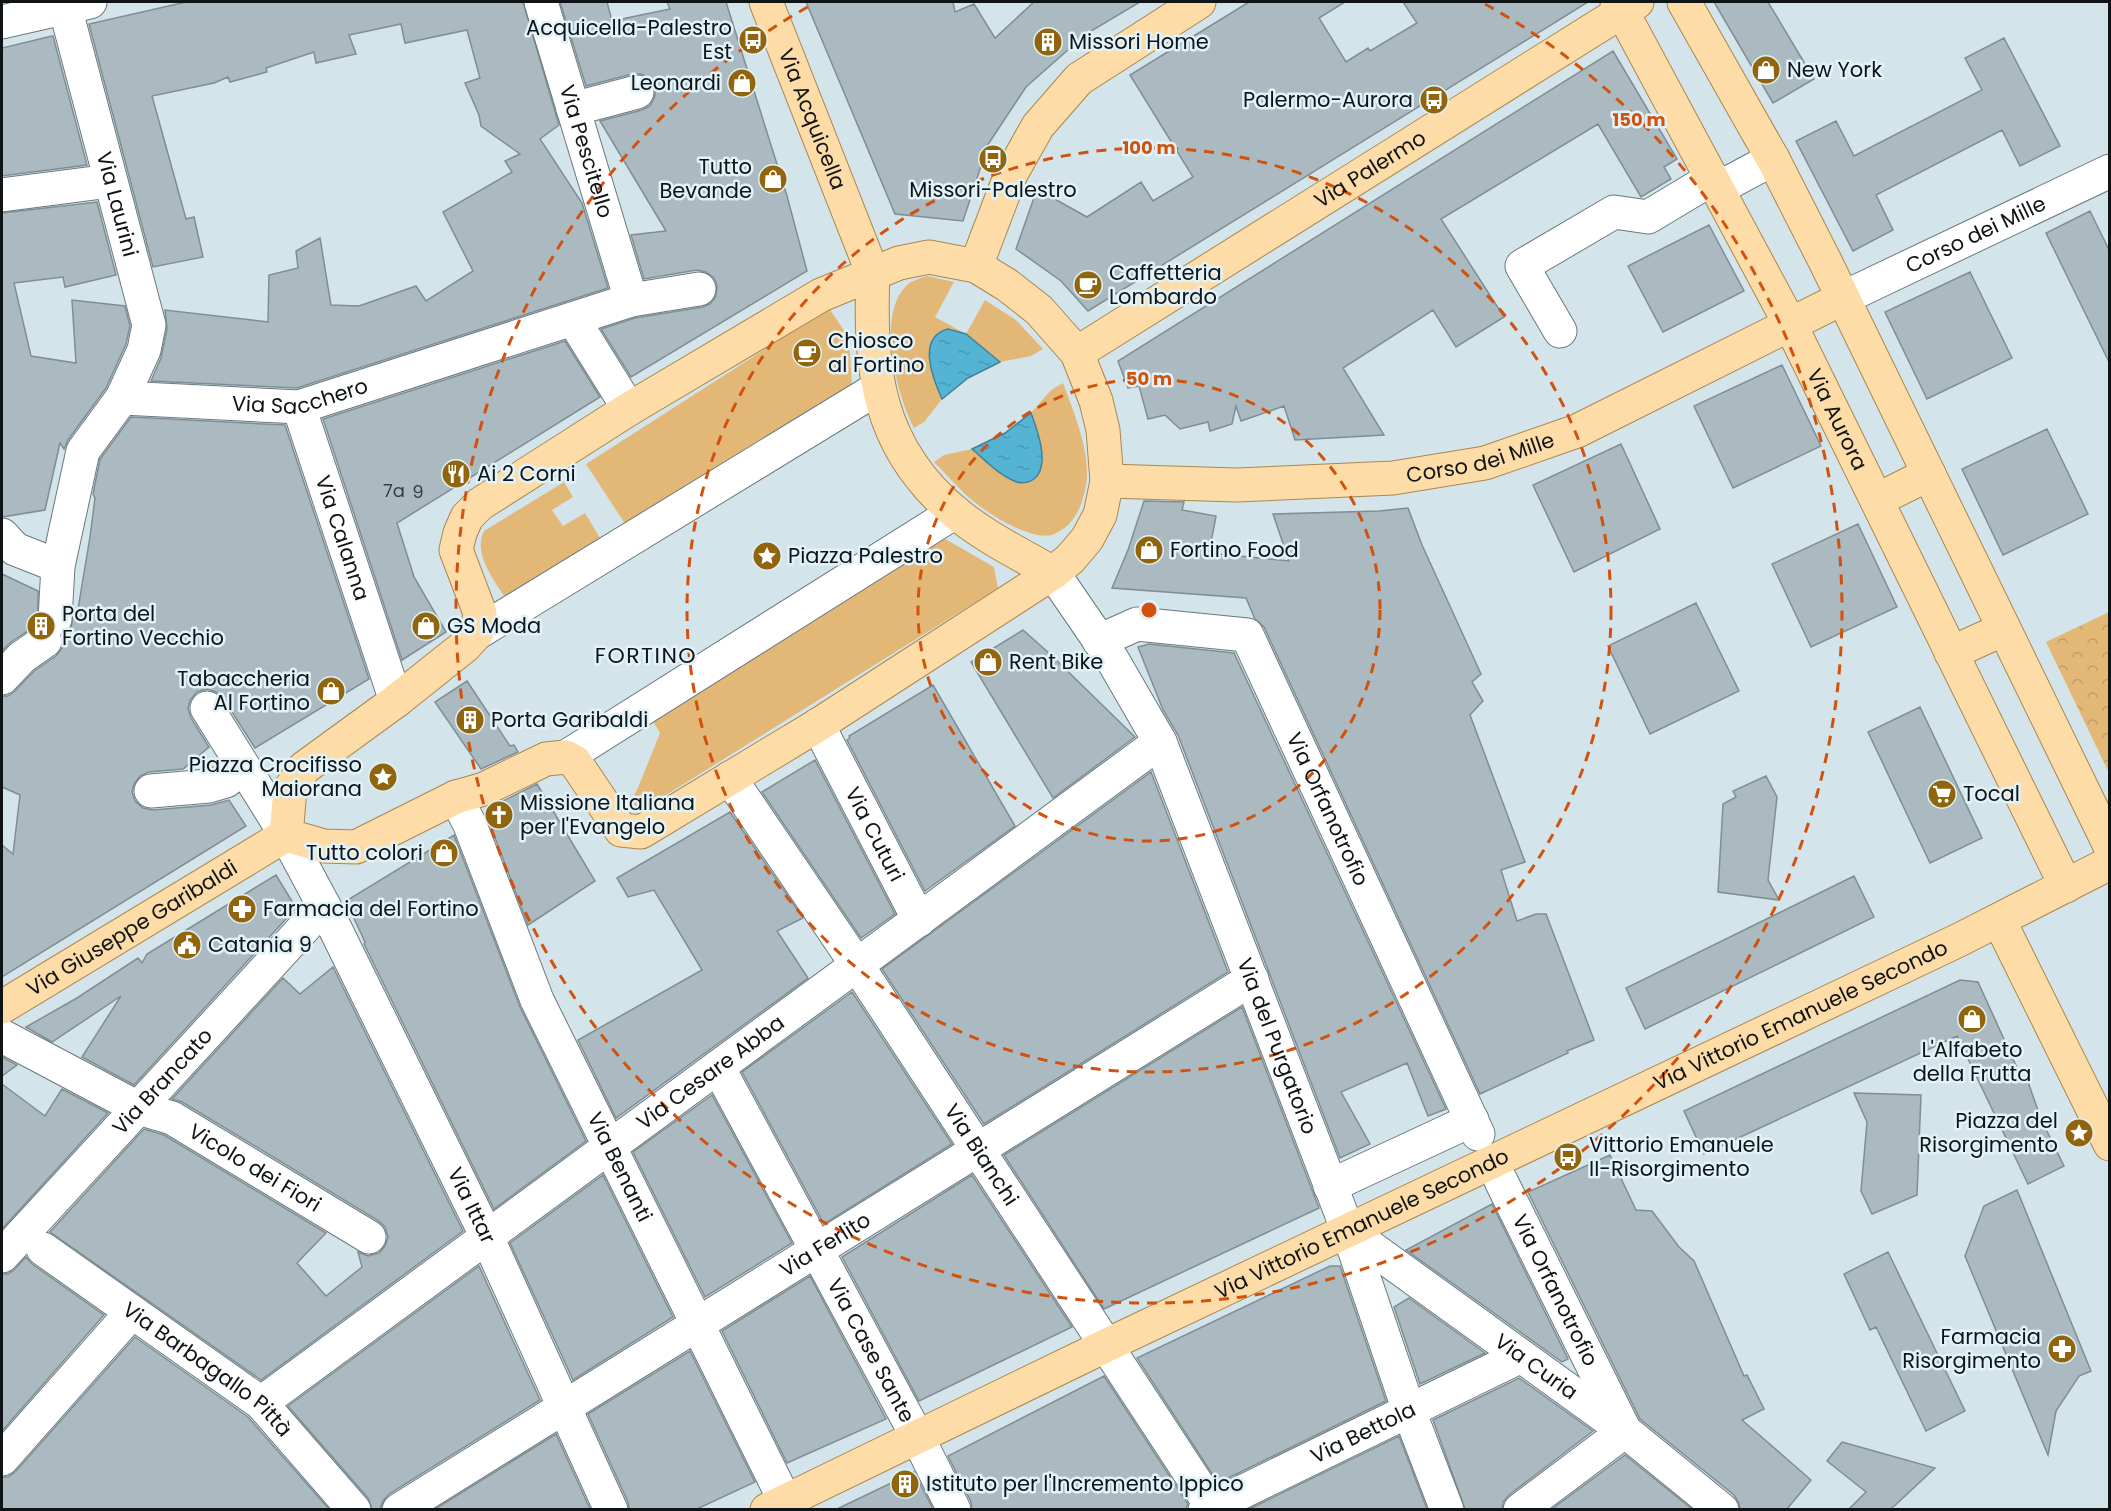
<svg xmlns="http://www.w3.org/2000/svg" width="2111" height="1511" font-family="Poppins,sans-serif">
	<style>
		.park { fill: url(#park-crowns) }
		.garden { fill: #e3b877 }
		.water { fill: url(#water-ripples); stroke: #40839b; stroke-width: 1.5 }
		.building { fill: #aabac0; stroke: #7f8e94; stroke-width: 1.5 }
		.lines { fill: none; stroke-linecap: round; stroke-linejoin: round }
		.minor-casing { stroke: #6a797f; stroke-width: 35 }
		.major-casing { stroke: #aa874e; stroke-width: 35 }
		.minor { stroke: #fff; stroke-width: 33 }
		.major { stroke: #fedca7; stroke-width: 33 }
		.ring { fill: none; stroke: #d2520d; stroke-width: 3; stroke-dasharray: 10 8 }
		.labels { text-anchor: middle; stroke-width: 5; stroke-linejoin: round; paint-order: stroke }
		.number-label { font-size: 18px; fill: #363e41 }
		.poi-label { font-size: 21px; fill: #0f1417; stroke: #e1f2f8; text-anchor: start }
		.street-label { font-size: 21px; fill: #0f1417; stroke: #e1f2f8 }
		.neighbourhood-label { font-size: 22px; letter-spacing: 1.5px; fill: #0f1417; stroke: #e1f2f8 }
		.centre { fill: #d2520d; stroke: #e1f2f8; stroke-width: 3 }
		.ring-label { font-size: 18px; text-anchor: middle; font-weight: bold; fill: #d2520d; stroke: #e1f2f8; stroke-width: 5; stroke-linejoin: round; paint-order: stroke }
	</style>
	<defs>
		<pattern id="park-crowns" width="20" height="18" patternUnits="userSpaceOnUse" patternTransform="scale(1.5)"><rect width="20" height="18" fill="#e3b877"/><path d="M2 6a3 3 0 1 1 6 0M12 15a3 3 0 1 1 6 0" fill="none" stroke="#c29d66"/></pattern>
		<pattern id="water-ripples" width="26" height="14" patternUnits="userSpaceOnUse" patternTransform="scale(1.5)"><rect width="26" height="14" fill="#55b3d3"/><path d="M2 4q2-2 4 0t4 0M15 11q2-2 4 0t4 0" fill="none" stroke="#4999b4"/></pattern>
	</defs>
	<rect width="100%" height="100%" fill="#d4e4eb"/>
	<path class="park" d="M2109,612V773L2046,642Z"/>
	<path class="garden" d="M927,276L954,282L935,317L966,334L985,300L1016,320L1043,349L1031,356L1000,362L966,334L948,329C941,331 932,335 931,343C928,355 937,388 942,399L924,422L914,428C897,396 876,316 906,286C911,281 920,278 927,276Z
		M829,308L849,338L852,386L629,530L586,464Z
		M1063,383C1073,410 1088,446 1087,476C1086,492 1080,515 1067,526C1063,529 1057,533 1052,535C1027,541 979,508 963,492C953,482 944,472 934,462L944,455L972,449C986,461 999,476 1017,482C1023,484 1030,482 1034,479C1051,466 1037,429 1031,413L1051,390Z
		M564,482L573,497L552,510L563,526L585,513L603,543L508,602C496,582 472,555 484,531Z
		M940,536L994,567L998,588L642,810H634L628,805L637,790L660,733L651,718Z"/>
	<path class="water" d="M948,329L966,334L1000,362L968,378L942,399C933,379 916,337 948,329Z
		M1031,413C1037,429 1051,466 1034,479C1030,482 1023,484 1017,482C1000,476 986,461 972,449L1005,433Z"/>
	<path class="building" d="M186,2H523L559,125L540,139L582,203L608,288L297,388L151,381L161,358L167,329L165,310L268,322L269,275L298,268L296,251L320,238L331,305L359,306L416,286L426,301L473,271L443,212L512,172L505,161L520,154L481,126L479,115L465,83L480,78L467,30L405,43L401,24L349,35L356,54L316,63L314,52L266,68L267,72L230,82L228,77L214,83L152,96L186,219L194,217L203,257L153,267L89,24Z
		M560,2H607L612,21L670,9L667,2H726L787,196L807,271L631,377L601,329L635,318L703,307L710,304L716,296L717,285L714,278L706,272L697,270L644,279L631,235L666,231L600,121L642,110L650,106L655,96V87L650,78L641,74H632L586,86Z
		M806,2H953L955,12L974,4L995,38L1034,2H1140L1086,34L1026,87L983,152L984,157L963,221L895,214Z
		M1249,2H1345L1319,18L1346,62L1368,48L1370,51L1417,23L1403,2H1588L1088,311L1061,281L1016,249L1037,189L1087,217L1141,182L1153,201L1193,177L1130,75Z
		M1714,2H1768L1814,79L1773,103Z
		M52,36H53L87,165L2,176V48Z
		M2004,38L2060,146L2020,166L2002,130L1876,195L1893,230L1853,251L1796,141L1836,121L1854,156L1982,90L1965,58Z
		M1613,51L1677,159L1664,167L1671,179L1641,197L1598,124L1441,219L1504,317L1456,347L1433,310L1343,368L1384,435L1295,440L1284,406L1241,421L1236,406L1232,424L1210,431L1208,422L1180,429L1165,415L1148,419L1139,386L1128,388L1118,361Z
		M97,202L116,275L65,287L63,277L14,283L31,356L76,363L72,300L125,306L130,326L126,344L106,388L68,440L64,449L60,443L45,510L2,517V213Z
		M2090,211L2109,250V362L2046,233Z
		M1709,225L1744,291L1663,332L1628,266Z
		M1970,272L2012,358L1927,399L1885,312Z
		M565,341L600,397L397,523L414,577L446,632L402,660L323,419Z
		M1782,365L1821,446L1733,488L1694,406Z
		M131,417L285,425L369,679L255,748L223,698L216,692L207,689L197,692L190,700L188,709L191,718L209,747L183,769L149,772L140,776L134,784L132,792L135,801L143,808L153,810L211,805L229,800L246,826L2,977V845L13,854L20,795L2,787V696H8L15,691L34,671L56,656L62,648L63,636L71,629L74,608L78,609L90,537L95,498L93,494L100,459Z
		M2047,429L2088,514L2003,555L1962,469Z
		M1621,444L1660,529L1574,572L1533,485Z
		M1144,501L1184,502L1182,510L1216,516L1209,553L1289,561L1273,514L1379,511L1408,508L1422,545L1481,674L1472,682L1483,701L1470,715L1525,862L1501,870L1517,921L1536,914H1546L1594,1040L1567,1051L1568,1053L1480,1094L1264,627L1255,619L1246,598L1112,588L1128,550Z
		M1858,524L1897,607L1811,647L1772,564Z
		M2,574L38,591V624L11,642L2,651Z
		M1696,603L1739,691L1650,734L1608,646Z
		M1023,630L1050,654L1135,737L1053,798L971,662Z
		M1149,644L1234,653L1446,1109L1428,1116L1407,1063L1341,1092L1370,1144L1340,1158L1178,735L1163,710L1138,647Z
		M467,681L510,746L514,745L518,752L481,769L435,702Z
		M933,685L1015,826L925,891L847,740L850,738L849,736Z
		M1920,707L1982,838L1930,863L1868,732Z
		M815,760L895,914L861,938L762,792Z
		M1151,772L1228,972L984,1124L882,969Z
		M1766,776L1777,797L1768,880L1779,900L1718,892L1723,804L1736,797L1733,791Z
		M537,784L595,881L528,925L486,814L504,803L503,801Z
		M730,812L803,918L777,931L808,978L616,1118L578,1040L702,970L654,890L628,897L617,878Z
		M454,835L520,1007L586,1141L494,1209L364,944L365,942L346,901Z
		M276,875L296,908L134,1085L82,1057L121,996L52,1042L26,1027L77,998L138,958L142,963L147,954Z
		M1854,876L1874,917L1645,1029L1626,988Z
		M333,967L463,1231L261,1380L50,1232L144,1129L164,1135L326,1233L297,1263L326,1296L362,1267L358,1252L368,1256L379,1253L385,1246L388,1237L385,1227L379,1221L182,1102L172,1099L283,978L300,994Z
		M1960,980L1978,982L2023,1081L2027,1079L2041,1119L2064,1166L2028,1184L1957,1036L1704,1154L1684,1111Z
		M852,992L952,1144L824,1224L742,1072Z
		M1242,1007L1319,1208L1104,1309L1004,1155Z
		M2,1057L17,1065L2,1076Z
		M2,1084L45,1116L62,1089L108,1113L2,1229Z
		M1854,1093L1921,1095L1917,1195L1872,1214L1861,1191L1867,1122Z
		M712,1095L792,1243L705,1297L633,1152Z
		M1610,1155L1636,1210L1652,1211L1679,1247L1694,1261L1744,1376L1747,1375L1764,1409L1742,1420L1811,1480L1787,1509H1740L1739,1503L1734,1495L1640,1419L1528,1192Z
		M603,1175L673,1317L573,1380L510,1243Z
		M972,1175L1072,1327L919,1401L842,1257Z
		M2017,1190L2091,1371L2079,1376L2056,1411L2048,1455L1965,1256L1984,1206Z
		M1492,1204L1568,1359L1562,1362L1406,1250Z
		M1888,1252L1965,1411L1926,1431L1876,1327L1870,1330L1844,1274Z
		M26,1257L32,1264L104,1315L2,1431V1274H8L15,1269Z
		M479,1266L540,1400L389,1494L383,1501L380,1509H372L368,1498L288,1406Z
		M1330,1266H1340L1386,1401L1218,1483L1137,1358Z
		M810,1276L886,1419L787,1463L722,1331Z
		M1409,1298L1485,1353L1420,1384L1394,1307Z
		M135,1337L248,1417L329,1509H2V1477H8L16,1471Z
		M690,1351L755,1482L697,1509H629L628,1502L588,1414Z
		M1104,1376L1188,1504L1186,1509H972L971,1502L948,1456Z
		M1519,1378L1593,1431L1509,1495L1503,1502L1502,1509H1465L1433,1420Z
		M556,1434L590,1509H435Z
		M1399,1436L1427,1509H1249Z
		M1842,1442L1935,1468L1891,1509H1849L1866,1492L1827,1461Z
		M1625,1455L1692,1509H1552Z
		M914,1472L933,1509H837Z"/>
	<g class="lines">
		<g class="minor-casing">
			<g id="minor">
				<path id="s1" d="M541,2L631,300"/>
				<path id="s2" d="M65,7L149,325L144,350L122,398"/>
				<path d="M2,22L90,2"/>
				<path d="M573,109L637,92"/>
				<path d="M1719,188L1773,159"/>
				<path d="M2,195L110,181"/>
				<path id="s3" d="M1843,298L2110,171"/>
				<path d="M573,319L629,409"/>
				<path d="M1560,331L1522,266L1614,212L1648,217L1713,178"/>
				<path id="s4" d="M299,407L396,701"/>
				<path d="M2,535L15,549L58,566"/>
				<path id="s5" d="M1053,573L1112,659L1160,742L1348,1231L1409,1411L1447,1510"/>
				<path id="s6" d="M55,619L58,566L83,451L122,398L299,407L631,300L699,289"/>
				<path d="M477,633L878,388"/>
				<path id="s7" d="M1099,641L1137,624L1247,635L1478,1134"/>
				<path d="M2,678L22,657L45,641"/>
				<path id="s8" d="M207,708L286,835L324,906L487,1237L611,1510"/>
				<path id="s9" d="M818,725L919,920"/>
				<path d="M566,757L955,512"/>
				<path id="s10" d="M730,778L857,965L1214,1510"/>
				<path d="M151,791L209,786L226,781L243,768"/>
				<path id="s11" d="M456,797L470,825L537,1000L785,1501"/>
				<path id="s12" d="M2,1036L138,1108L172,1118L369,1237"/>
				<path id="s13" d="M718,1067L918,1438L954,1510"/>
				<path id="s14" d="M1501,1181L1623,1427"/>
				<path d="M1330,1186L1472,1120"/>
				<path id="s15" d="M1348,1231L1625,1431L1722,1510"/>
				<path id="s16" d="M43,1249L261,1403L354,1510"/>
				<path id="s17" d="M2,1256L324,906"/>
				<path id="s18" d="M261,1403L1160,742"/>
				<path d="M2,1459L132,1312"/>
				<path id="s19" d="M399,1510L1252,979"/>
				<path id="s20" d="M1205,1510L1521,1356"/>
				<path d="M1520,1510L1625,1431"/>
			</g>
		</g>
		<g class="major-casing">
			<g id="major">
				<path id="s21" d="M766,2L873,274C869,369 877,448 956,513C985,537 1020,554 1053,573"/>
				<path id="s22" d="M1617,2L1790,324L2066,886"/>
				<path d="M1684,2L1773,159L1826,263L2110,846"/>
				<path d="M976,266L1011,174L1038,126L1079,79L1199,2"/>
				<path id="s23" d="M1077,353L1637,2"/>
				<path id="s24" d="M1107,481L1237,485L1393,478L1485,463L1577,431L1843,298"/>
				<path d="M1877,500L1929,474"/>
				<path d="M1951,653L2004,629"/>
				<path d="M1999,920L2110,1144"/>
				<path id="s25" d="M2,1007L286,835L324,846L356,847L456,797L484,789L546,759L566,757L575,762L621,830L641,832L818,725L1053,573L1070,559L1087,539L1100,515L1107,481L1103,430L1096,401L1077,353L1039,310L1007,285L976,266L929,257L899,263L821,295L629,409L480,504L467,517L460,533L456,550L480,613L477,633L465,646L396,701L304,768L290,789L286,835"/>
				<path id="s26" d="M767,1510L1105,1346L1959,940L2110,863"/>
			</g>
		</g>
		<use href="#minor" class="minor"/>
		<use href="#major" class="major"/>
	</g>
	<g class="ring">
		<circle cx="1149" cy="610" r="231"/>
		<circle cx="1149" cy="610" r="462"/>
		<path d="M1485 4A693 693 0 1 1 813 4"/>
	</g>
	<defs>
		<g id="bus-disc" transform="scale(1.5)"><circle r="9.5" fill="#91650e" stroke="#e1f2f8"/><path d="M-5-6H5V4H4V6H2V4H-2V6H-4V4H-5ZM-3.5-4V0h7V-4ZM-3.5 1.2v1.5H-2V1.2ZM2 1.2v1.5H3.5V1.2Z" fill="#fff"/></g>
		<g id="building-disc" transform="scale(1.5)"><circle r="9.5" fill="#91650e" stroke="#e1f2f8"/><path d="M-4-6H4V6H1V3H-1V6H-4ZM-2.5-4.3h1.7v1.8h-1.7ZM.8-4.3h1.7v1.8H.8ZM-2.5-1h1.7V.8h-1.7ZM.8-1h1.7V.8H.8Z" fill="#fff"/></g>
		<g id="shop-disc" transform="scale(1.5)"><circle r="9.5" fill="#91650e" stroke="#e1f2f8"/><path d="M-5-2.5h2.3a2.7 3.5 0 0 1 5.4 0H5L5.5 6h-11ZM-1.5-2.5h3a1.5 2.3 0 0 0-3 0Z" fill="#fff"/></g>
		<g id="cafe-disc" transform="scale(1.5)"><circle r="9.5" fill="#91650e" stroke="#e1f2f8"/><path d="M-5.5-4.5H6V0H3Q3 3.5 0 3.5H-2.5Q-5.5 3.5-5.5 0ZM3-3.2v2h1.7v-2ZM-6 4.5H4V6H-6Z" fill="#fff"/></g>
		<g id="restaurant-disc" transform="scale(1.5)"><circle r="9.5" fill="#91650e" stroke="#e1f2f8"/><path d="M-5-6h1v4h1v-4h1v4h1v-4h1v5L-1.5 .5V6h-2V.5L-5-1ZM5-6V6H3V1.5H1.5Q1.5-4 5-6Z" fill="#fff"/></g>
		<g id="sight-disc" transform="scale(1.5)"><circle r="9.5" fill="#91650e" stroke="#e1f2f8"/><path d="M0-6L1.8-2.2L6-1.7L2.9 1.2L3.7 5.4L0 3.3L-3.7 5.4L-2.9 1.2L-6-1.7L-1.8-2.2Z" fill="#fff"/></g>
		<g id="supermarket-disc" transform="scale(1.5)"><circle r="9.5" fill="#91650e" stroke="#e1f2f8"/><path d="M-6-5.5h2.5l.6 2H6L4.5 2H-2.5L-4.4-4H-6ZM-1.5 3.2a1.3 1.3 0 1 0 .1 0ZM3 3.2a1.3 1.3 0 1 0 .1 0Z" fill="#fff"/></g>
		<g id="church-disc" transform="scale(1.5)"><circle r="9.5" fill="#91650e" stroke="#e1f2f8"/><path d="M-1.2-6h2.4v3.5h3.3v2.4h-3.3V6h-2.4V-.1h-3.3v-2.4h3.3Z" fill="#fff"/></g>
		<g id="pharmacy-disc" transform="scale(1.5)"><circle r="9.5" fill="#91650e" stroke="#e1f2f8"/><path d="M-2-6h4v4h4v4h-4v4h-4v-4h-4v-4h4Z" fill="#fff"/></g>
		<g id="civic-disc" transform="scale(1.5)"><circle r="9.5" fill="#91650e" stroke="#e1f2f8"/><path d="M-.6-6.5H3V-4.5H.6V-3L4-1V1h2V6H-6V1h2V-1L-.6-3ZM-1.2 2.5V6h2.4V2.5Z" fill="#fff"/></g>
	</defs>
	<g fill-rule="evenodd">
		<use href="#bus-disc" x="753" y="40"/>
		<use href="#building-disc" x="1048" y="42"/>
		<use href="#shop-disc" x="1766" y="70"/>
		<use href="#shop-disc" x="742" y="83"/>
		<use href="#bus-disc" x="1434" y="100"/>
		<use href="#bus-disc" x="993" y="159"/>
		<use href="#shop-disc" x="773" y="179"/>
		<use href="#cafe-disc" x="1088" y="285"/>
		<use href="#cafe-disc" x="807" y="353"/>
		<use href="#restaurant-disc" x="456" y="474"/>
		<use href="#shop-disc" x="1149" y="550"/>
		<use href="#sight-disc" x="767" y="556"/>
		<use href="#building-disc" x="41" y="626"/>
		<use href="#shop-disc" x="426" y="626"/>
		<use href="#shop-disc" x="988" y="662"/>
		<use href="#shop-disc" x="331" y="691"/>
		<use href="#building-disc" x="470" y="720"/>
		<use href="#sight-disc" x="383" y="777"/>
		<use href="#supermarket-disc" x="1942" y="794"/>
		<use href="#church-disc" x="499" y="815"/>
		<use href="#shop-disc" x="444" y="853"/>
		<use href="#pharmacy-disc" x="242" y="909"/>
		<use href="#civic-disc" x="187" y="945"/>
		<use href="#shop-disc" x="1972" y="1019"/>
		<use href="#sight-disc" x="2079" y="1133"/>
		<use href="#bus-disc" x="1568" y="1157"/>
		<use href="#pharmacy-disc" x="2062" y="1349"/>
		<use href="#building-disc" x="905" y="1484"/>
	</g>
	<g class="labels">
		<g class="number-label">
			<text x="394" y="497">7a</text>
			<text x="418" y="498">9</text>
		</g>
		<g class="poi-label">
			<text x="732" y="35" text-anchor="end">Acquicella-Palestro<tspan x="732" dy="24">Est</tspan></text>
			<text x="1069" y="49">Missori Home</text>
			<text x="1787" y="77">New York</text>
			<text x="721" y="90" text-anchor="end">Leonardi</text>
			<text x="1413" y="107" text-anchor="end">Palermo-Aurora</text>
			<text x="752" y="174" text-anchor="end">Tutto<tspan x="752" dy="24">Bevande</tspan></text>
			<text x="993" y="197" text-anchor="middle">Missori-Palestro</text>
			<text x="1109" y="280">Caffetteria<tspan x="1109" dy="24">Lombardo</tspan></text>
			<text x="828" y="348">Chiosco<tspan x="828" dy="24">al Fortino</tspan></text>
			<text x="477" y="481">Ai 2 Corni</text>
			<text x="1170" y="557">Fortino Food</text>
			<text x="788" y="563">Piazza Palestro</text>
			<text x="62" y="621">Porta del<tspan x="62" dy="24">Fortino Vecchio</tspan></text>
			<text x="447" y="633">GS Moda</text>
			<text x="1009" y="669">Rent Bike</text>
			<text x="310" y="686" text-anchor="end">Tabaccheria<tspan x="310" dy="24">Al Fortino</tspan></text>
			<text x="491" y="727">Porta Garibaldi</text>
			<text x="362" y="772" text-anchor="end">Piazza Crocifisso<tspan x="362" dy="24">Maiorana</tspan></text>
			<text x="1963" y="801">Tocal</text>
			<text x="520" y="810">Missione Italiana<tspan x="520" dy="24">per l'Evangelo</tspan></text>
			<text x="423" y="860" text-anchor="end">Tutto colori</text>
			<text x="263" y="916">Farmacia del Fortino</text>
			<text x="208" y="952">Catania 9</text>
			<text x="1972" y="1057" text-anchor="middle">L'Alfabeto<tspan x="1972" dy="24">della Frutta</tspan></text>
			<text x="2058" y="1128" text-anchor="end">Piazza del<tspan x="2058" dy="24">Risorgimento</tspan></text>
			<text x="1589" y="1152">Vittorio Emanuele<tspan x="1589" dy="24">II-Risorgimento</tspan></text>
			<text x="2041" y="1344" text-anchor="end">Farmacia<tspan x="2041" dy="24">Risorgimento</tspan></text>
			<text x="926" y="1491">Istituto per l'Incremento Ippico</text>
		</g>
		<g class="street-label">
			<text dy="7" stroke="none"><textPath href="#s21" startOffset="126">Via Acquicella</textPath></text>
			<text dy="7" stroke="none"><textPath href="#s1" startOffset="156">Via Pescitello</textPath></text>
			<text dy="7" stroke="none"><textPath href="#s23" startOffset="346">Via Palermo</textPath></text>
			<text dy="7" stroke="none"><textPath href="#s2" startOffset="204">Via Laurini</textPath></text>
			<text dy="7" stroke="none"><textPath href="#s3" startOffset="147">Corso dei Mille</textPath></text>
			<text dy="7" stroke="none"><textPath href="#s6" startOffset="416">Via Sacchero</textPath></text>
			<text dy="7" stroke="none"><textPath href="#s22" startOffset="472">Via Aurora</textPath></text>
			<text dy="7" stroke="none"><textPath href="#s24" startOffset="376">Corso dei Mille</textPath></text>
			<text dy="7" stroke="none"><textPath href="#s4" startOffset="138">Via Calanna</textPath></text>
			<text dy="7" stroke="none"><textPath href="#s7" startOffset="344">Via Orfanotrofio</textPath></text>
			<text dy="7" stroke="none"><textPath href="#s9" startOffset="123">Via Cuturi</textPath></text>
			<text dy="7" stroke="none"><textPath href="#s25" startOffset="152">Via Giuseppe Garibaldi</textPath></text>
			<text dy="7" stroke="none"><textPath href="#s26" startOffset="1146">Via Vittorio Emanuele Secondo</textPath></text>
			<text dy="7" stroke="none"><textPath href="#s5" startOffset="526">Via del Purgatorio</textPath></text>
			<text dy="7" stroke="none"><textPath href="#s18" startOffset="558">Via Cesare Abba</textPath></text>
			<text dy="7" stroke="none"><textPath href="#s17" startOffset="237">Via Brancato</textPath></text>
			<text dy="7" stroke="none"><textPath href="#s10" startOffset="453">Via Bianchi</textPath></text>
			<text dy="7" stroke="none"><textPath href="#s11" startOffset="405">Via Benanti</textPath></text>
			<text dy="7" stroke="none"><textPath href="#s12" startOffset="286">Vicolo dei Fiori</textPath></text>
			<text dy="7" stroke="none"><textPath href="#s8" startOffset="564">Via Ittar</textPath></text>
			<text dy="7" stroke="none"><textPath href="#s26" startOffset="660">Via Vittorio Emanuele Secondo</textPath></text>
			<text dy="7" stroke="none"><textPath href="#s19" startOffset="502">Via Ferlito</textPath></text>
			<text dy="7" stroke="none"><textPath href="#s14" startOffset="122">Via Orfanotrofio</textPath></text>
			<text dy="7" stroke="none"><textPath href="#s13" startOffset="322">Via Case Sante</textPath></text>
			<text dy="7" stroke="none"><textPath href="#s15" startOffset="232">Via Curia</textPath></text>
			<text dy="7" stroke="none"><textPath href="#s16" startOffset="204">Via Barbagallo Pittà</textPath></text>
			<text dy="7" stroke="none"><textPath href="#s20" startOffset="176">Via Bettola</textPath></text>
		</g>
		<g class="neighbourhood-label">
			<text x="646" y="663">FORTINO</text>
		</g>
	</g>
	<circle cx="1149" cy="610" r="9" class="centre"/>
	<g class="ring-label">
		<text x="1639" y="126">150 m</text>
		<text x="1149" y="154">100 m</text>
		<text x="1149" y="385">50 m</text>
	</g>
	<rect width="2111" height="1511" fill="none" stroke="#0f1417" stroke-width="6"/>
</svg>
